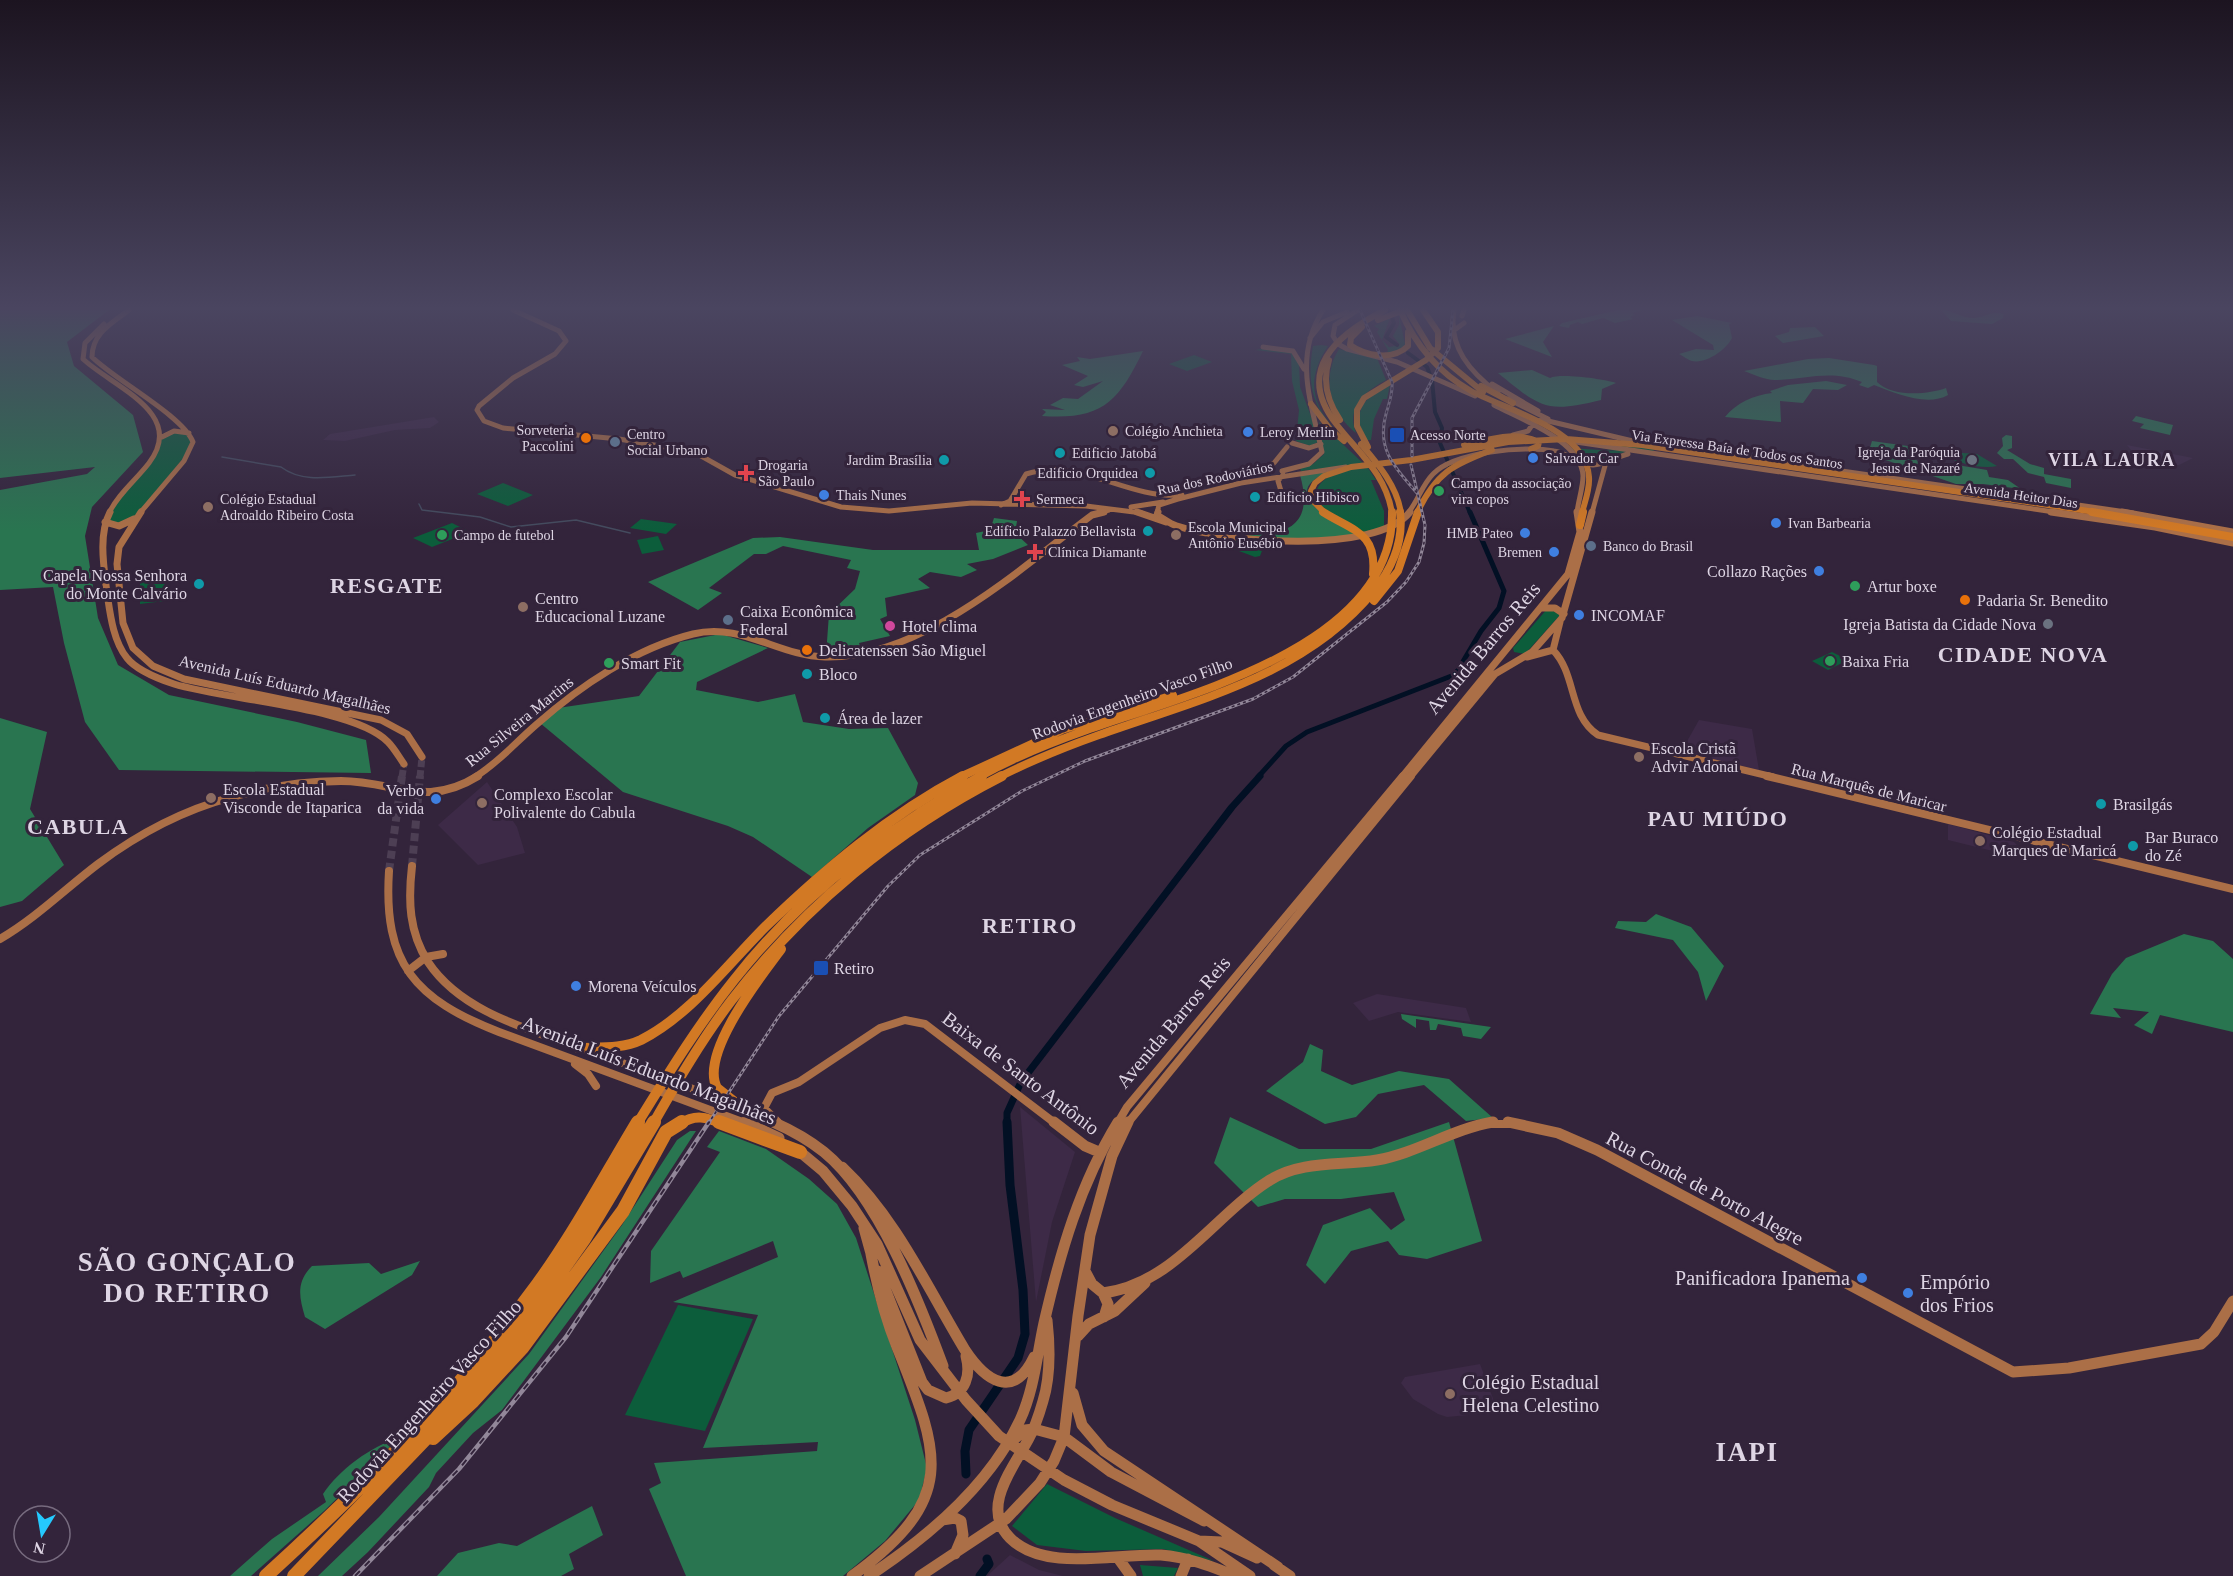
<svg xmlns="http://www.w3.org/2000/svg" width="2233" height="1576" font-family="'Times New Roman',serif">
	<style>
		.built { fill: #3d2a47 }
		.green { fill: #0c5d3b }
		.forest { fill: #297550 }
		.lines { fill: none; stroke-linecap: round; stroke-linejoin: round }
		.stream { stroke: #444b5e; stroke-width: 1.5 }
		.canal-far3 { stroke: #021024; stroke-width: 4 }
		.canal-far2 { stroke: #021024; stroke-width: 5 }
		.canal-far1 { stroke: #021024; stroke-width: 7 }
		.canal { stroke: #021024; stroke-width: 9 }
		.major-tunnel-far1 { stroke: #4d3f54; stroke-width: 7; stroke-dasharray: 7 3; stroke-linecap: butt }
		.major-tunnel { stroke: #4d3f54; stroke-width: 8; stroke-dasharray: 8 4.5; stroke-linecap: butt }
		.major-far3 { stroke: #ab6f47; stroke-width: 5 }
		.major-far2 { stroke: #ab6f47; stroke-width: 7 }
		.major-far1 { stroke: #ab6f47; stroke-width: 8 }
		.major { stroke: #ab6f47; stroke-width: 11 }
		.highway-far3 { stroke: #d27924; stroke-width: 6 }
		.highway-far2 { stroke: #d27924; stroke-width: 8 }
		.highway-far1 { stroke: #d27924; stroke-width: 10 }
		.highway { stroke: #d27924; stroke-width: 14 }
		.rail-far1-casing { stroke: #928799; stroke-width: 3 }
		.rail-casing { stroke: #928799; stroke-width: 4.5 }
		.rail-far1 { stroke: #33243b; stroke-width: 1.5; stroke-dasharray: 3; stroke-linecap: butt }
		.rail { stroke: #33243b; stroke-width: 2; stroke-dasharray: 7; stroke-linecap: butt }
		.education-dot { fill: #8d6e63; stroke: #33243b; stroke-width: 2 }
		.shop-dot { fill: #3f7fe0; stroke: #33243b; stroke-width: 2 }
		.transit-dot { fill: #1a4fb4; stroke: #33243b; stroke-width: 2 }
		.food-dot { fill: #e8710a; stroke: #33243b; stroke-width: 2 }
		.service-dot { fill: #5c6f8a; stroke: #33243b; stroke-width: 2 }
		.culture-dot { fill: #0f9aa8; stroke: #33243b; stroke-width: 2 }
		.worship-dot { fill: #6b7280; stroke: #33243b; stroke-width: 2 }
		.health-dot { fill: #e0444e; stroke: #33243b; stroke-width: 2 }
		.leisure-dot { fill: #2e9e5b; stroke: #33243b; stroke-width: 2 }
		.hotel-dot { fill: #d1479c; stroke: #33243b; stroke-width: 2 }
		.labels { text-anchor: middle; stroke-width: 6; stroke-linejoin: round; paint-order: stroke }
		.far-poi-label { font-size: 14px; fill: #ded5e4; stroke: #33243b; text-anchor: start }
		.far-street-label { font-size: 14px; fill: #ded5e4; stroke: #33243b }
		.poi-label { font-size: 16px; fill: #ded5e4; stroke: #33243b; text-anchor: start }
		.street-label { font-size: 16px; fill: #ded5e4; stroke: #33243b }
		.far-district-label { font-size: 18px; font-weight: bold; letter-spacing: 1.5px; fill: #ded5e4; stroke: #33243b }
		.near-street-label { font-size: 20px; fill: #ded5e4; stroke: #33243b }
		.near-poi-label { font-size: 20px; fill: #ded5e4; stroke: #33243b; text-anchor: start }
		.district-label { font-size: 22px; font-weight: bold; letter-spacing: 1.5px; fill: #ded5e4; stroke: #33243b }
		.near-district-label { font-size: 27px; font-weight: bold; letter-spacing: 1.5px; fill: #ded5e4; stroke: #33243b }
	</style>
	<rect width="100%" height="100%" fill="#33243b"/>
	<path class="built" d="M434,417L439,422L430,428L395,430L345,441L323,440L330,434Z
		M2127,445L2193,458L2179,465H2154L2137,458Z
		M1699,720L1752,729L1759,770L1681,752Z
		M487,782L517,827L525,853L478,865L438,825Z
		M1948,824L2014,842L2025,853L2017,857L1948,840Z
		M1377,994L1466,1008L1471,1022L1398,1012L1369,1021L1353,1003Z
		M1020,1107L1075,1152L1052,1222L1036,1302Z
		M1480,1364L1497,1409L1479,1414L1447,1417L1438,1414L1413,1399L1401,1383L1405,1377Z
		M1010,1555L1039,1570L1063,1576H987Z"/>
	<path class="green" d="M1399,315L1405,344L1401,350L1387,353L1388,350L1377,332L1379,329L1374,326L1390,318L1382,340L1389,347L1400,345L1393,336L1399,325Z
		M1321,345L1328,346C1307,378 1310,402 1336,431C1311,407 1307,379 1313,346Z
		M1268,348L1290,351L1299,363L1300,387L1314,424L1318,442L1310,446L1296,441L1299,410L1292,381L1291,354L1255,350Z
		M1339,349L1377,358L1386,380C1365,391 1346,408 1356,433C1330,412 1321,378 1339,349Z
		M1194,355L1212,362L1187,371L1169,364Z
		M1390,385L1387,399H1383L1374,419L1371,440H1366C1366,434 1361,433 1360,425C1356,403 1373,393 1390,385Z
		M1319,422L1364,464L1301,471L1300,468L1313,464L1324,454Z
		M172,432L190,434L192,447L141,512L124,524H107L111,507L152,459L162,437Z
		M1568,441L1652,447L1654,450L1652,452C1644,452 1635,451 1627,452C1611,454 1598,462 1582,463L1569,448L1616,451Z
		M1949,452L1977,454L1997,466C1982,469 1961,464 1947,457Z
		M1368,468L1376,480H1371L1384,511V528L1367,534L1322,507L1316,492C1322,472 1350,469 1368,468Z
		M503,483L533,495L508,506L477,494Z
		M641,519L677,524L666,534L630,528Z
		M452,523L470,532L432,547L413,538Z
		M658,536L664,550L642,554L637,540Z
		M1227,538L1266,540L1260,556L1255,557L1223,545L1221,541Z
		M165,578L164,601L140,604V582Z
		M1548,608L1560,615L1525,654L1514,652L1513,648Z
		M1832,652L1848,660L1828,670L1812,661Z
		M678,1305L753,1319L705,1431L625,1415Z
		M1047,1484L1115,1518L1214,1561L1163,1549L1086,1551L1037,1545L1012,1526Z
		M1140,1565L1178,1568L1174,1576H1143Z"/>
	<path class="forest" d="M0,310H109L67,342L74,366L133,415L143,452L92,507L85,536L98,618L118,665L169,695L297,722L366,740L371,773L119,770L85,722L64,643L53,587L0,590V490L87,474L95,467L0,478Z
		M1618,310H1643L1632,313L1635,315L1630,317L1633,319L1615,323L1603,318L1582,324L1578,322L1570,325L1569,328L1559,326L1562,323Z
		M1941,310C1953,310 1963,319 1975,318C1986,317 1992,310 2004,314L2003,318L1992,324L1951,321Z
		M1697,316L1732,323L1729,324L1732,338C1726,350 1706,364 1692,361C1688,360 1683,356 1679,354L1696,349L1714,350L1713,345L1672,320Z
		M1554,326L1543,342L1552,357L1505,339Z
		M1815,327L1824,336L1783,343L1775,336L1789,332L1790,328Z
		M1143,351C1118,403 1101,420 1042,416L1046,412L1042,409L1065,410L1050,405L1063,398L1078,399L1103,381L1083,387L1074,385L1088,376L1062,365L1080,361L1077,357L1090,359Z
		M1829,358L1874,365L1877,366V382C1892,397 1927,395 1946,388L1948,395C1927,407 1895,393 1874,385L1868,388L1859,385L1862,382C1832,369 1806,379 1775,380C1765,380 1753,374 1744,371L1808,359Z
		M1532,370L1550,378C1561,373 1603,379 1616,383L1602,389L1601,400C1545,414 1540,407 1498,373Z
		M1826,381L1847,385L1838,390L1813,389L1803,403L1780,401L1781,422L1725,417C1736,403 1754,395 1772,393L1770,391L1788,385Z
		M2136,416L2173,425L2170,435L2140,428L2144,424L2132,421Z
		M2006,435L2012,436V448L2007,450L2030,464L2044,468V474L2071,479V488L2046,483L2044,477L2028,473L2013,459H2004L1997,453L2003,446L2002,438Z
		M1872,441L1915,447L1916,450H1909L1918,462L1940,464L1941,468L1955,471L1957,465L1987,470L1989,477L2008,480L2021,489L1983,484H1956L1868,454Z
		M1331,471C1273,493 1335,521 1359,536C1313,542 1266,537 1220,533C1265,536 1319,541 1300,475Z
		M994,518L1017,521L1015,533L1028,545L993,559L967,564L977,570L961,577L930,572L918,579L930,588L885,598L887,616L880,619L890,636L859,643L861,650L826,655L829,614L855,589L860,571L847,568L851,560L783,546L766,554H754L709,588L722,593L698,610L648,582L753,538L780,537L873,550H979L976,533L990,530Z
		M720,634L768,648L697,682L696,690L758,702L795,694L803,722L849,729L888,728L918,783L915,795L868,828L812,877L753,837L728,826L623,792L540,723L558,708L639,696L680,642Z
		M0,718L47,732L30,809L64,865L22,901L0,907Z
		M1656,914L1691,927L1724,966L1706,1001L1698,972L1673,940L1615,928L1618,921L1646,922Z
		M2184,934L2213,941L2233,959V1032L2160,1015L2152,1034L2134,1025L2149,1012L2113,1008L2121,1018L2090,1014L2112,974L2126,958Z
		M1401,1014L1491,1027L1481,1039L1463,1036L1461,1028L1438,1024L1436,1030H1430L1429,1021L1416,1019V1028L1402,1019Z
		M1310,1044L1323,1050L1321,1071L1352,1085L1399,1071L1449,1079L1493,1118L1466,1121L1424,1085L1378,1094L1356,1117L1325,1124L1266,1091L1303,1062Z
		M1230,1117L1299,1149H1371L1449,1122L1482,1241L1427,1259L1399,1255L1388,1241L1351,1251L1325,1284L1306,1265L1323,1225L1370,1208L1391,1230L1405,1220L1394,1192L1341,1199H1285L1258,1207L1214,1163Z
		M690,1131H696L601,1277L502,1410L473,1433L436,1473L429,1487L368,1552L342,1576H318L379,1517L529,1354L622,1225L677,1140Z
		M719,1131L766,1149L809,1179L837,1204L856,1238L915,1420L927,1468L919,1500L885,1541L843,1576H686L649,1489L661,1483L654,1463L817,1451L818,1442L703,1448L758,1315L673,1302L778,1257L773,1241L683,1278L680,1271L650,1283L651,1251L720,1152L707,1147Z
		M420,1261L412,1275L325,1329L305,1317C299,1297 296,1282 312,1266L369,1263L381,1274Z
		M399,1438L324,1511L251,1576H230L272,1539L326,1502L323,1494C339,1470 371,1446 399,1438Z
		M592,1506L603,1535L569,1554L574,1569L561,1576H437L458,1553L499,1543L517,1546Z"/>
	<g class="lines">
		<path class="stream" d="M222,457L281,467C302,483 330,477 355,475
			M419,504L422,510L480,517L511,527L576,520L630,533"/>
		<path class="canal-far3" d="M1389,310L1394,323L1386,337L1397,345
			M1408,353L1427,367L1430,375
			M1432,380L1435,412L1442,428L1440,443L1470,513"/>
		<path class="canal-far2" d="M1258,777L1286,746L1307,732L1454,675L1458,670L1481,631L1499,608L1504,591L1470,512"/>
		<path class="canal-far1" d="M1007,1124V1113L1021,1082L1232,807L1260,776"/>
		<path class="canal" d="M966,1474L965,1451L969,1430L1018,1358L1025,1334L1023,1290L1010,1185L1007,1122
			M980,1576L989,1564L987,1559"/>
		<path class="major-tunnel-far1" d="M402,777L404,764
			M420,777L422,757"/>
		<path class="major-tunnel" d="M412,866L420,776
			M389,871L402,776"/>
		<path class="major-far3" d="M129,310C112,323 92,333 92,357C115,380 183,416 193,442L184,461L140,513
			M513,310L559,331L566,341L555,354L513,378L479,406L477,410L484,421L503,428L619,439L694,452L735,475L841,507L889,511L972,503L1086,506L1142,513
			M1358,310L1335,325L1333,336L1338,344L1347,349L1397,362L1475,396
			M1454,310C1448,347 1470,372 1498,393
			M1462,316L1464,310
			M104,324L85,343L83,359C113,387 187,413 149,463C136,480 118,494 109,513
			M1453,331L1464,323
			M1310,338L1323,322L1347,312
			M1263,347L1293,351L1304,369
			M1492,384L1538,411
			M1508,399L1548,419
			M1494,405C1520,419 1582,441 1583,476C1583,488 1578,501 1577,513
			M1513,435L1528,431L1535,421L1544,420L1637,442
			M162,437L174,431L189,433
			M1569,441L2061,513
			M1292,443L1309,448L1321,444
			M1732,455L2133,513
			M1282,471L1309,464L1322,452C1311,402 1293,357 1323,310
			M1283,475L1278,481L1284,501
			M1244,478L1274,463L1287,447
			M1178,499L1241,483L1346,467
			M1001,505L1010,501L1026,474C1081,457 1124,499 1182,495
			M1131,507L1163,502
			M1098,513L1109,510
			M1157,513L1159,505L1181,498
			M1408,513C1418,501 1422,485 1433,474C1454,452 1525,445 1554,451C1568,453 1578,465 1593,465C1605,465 1616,457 1628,454
			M1592,513L1606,462"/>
		<path class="major-far2" d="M110,512C98,535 104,568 107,593C110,613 113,641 127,658C137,671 159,679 174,684C225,700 354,707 388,742C394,748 399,757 404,764
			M141,512L119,547L117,564L123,623L133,648L153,666L184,679L381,720L407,734L422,757
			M1137,512L1166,522
			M1158,512L1157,515C1164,519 1170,524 1177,526C1225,542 1376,555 1410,512
			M2051,512L2155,527L2233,543
			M2122,512L2233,532
			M105,522L119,526L134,519
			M1542,608H1555L1564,614
			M1553,650C1577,675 1568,715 1598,735L1773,777
			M1553,650L1560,622
			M1527,657L1553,650
			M475,777C498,763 516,742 537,724C580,686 636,648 693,634C741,622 778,656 825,657C922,659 1018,570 1092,515L1104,512
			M1402,777L1568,574L1580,532L1577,512
			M1410,777L1495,674L1532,652L1562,618L1592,512"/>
		<path class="major-far1" d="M1767,776L2233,889
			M412,866C408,901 409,932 428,962C461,1012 528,1029 581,1048C646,1072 713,1094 776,1124
			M389,871C383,964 415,999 499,1032L748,1124
			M0,939C36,918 65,889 98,864C138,834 184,810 232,797C267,787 305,781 341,781C395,781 425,809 478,776
			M408,971L426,957L443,954
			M575,1064L588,1074L596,1086
			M778,1122L764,1108L772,1093L799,1082L880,1028L905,1020L925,1024L1056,1124
			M1117,1124L1127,1107L1403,776
			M1127,1124L1411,776
			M1484,1124H1523"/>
		<path class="major" d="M745,1122L779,1138
			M773,1122C791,1130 809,1140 824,1152C878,1196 919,1301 943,1366
			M1054,1122L1085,1146L1099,1152
			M1508,1122L1558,1133L1597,1150L2013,1372L2069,1368L2201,1344L2214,1332L2233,1301
			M799,1151L823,1171L852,1206L877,1244L920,1340L966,1400L999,1436L1064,1480L1112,1505L1199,1541L1250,1576
			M842,1167C896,1218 927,1287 965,1350C985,1380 1013,1401 1034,1357
			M864,1228L872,1257
			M878,1271L922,1382L928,1390L946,1398C966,1393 971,1375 966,1356
			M1085,1271L1092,1284L1103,1293C1174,1284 1213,1216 1270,1180C1302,1160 1341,1166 1377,1160C1417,1153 1452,1129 1493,1122
			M1103,1293L1108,1304L1104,1317
			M1047,1320C1050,1347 1051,1375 1043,1401C1039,1415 1035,1428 1028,1440C1013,1468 980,1508 1010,1538C1045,1573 1116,1553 1161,1555C1187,1557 1211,1566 1235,1576
			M1078,1336L1089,1324L1115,1311L1145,1283
			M1073,1393L1082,1425L1104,1451L1278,1567
			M1012,1441L1025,1430L1034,1429L1064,1437L1111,1472L1204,1521
			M942,1520L955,1518L961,1521L963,1535L955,1554
			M1199,1541L1222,1542L1257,1558
			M1118,1558L1131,1576
			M1274,1565L1290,1576
			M852,1576C959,1498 940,1455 897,1347C885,1317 877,1286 871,1254
			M869,1576C928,1537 989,1486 1020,1420C1034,1390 1037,1355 1044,1323C1060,1253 1080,1184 1118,1122
			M920,1576L1006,1519L1040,1483L1054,1461L1064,1437L1078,1316L1090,1235L1112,1156L1128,1122
			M1181,1576L1188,1559"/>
		<path class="highway-far3" d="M1385,310C1336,335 1294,371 1337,425C1360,454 1386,475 1392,513
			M1400,310C1415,344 1439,373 1471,391C1506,410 1586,429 1589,477C1590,489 1585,501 1582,513
			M1407,310L1430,348L1483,392
			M1378,320L1404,310
			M1362,327L1351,338L1350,345C1365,356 1393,361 1408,346V332
			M1329,360C1322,382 1327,401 1340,420
			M1481,386L1513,403
			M1311,404L1330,429L1344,441
			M1361,444C1378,464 1397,486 1401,513
			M1464,445C1489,440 1515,430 1539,442L1538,446L1531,449
			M1368,447L1357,426V410L1364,398L1426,360L1438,348V332L1423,310
			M1325,513L1315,503L1311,491L1315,483L1324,476L1351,467L1411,460L1508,442L1566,439L1642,445L2102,513
			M1417,513C1436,473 1452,465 1492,450"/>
		<path class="highway-far2" d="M1323,512C1353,531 1377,532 1373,574
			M2092,512L2233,537
			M1580,525L1583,512
			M1374,601L1398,571L1418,512
			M960,777L1062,730L1173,695
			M979,777C1013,758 1050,743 1087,730C1185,695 1395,646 1392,512
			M999,777C1031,761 1065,747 1099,735C1197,700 1306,675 1374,591C1392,568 1404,542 1400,512"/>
		<path class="highway-far1" d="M578,1048C599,1047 622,1049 641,1040C690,1015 726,966 765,927C824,870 889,815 963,776
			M746,1111L717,1088C699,1054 761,976 781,949
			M637,1124C668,1074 698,1025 734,980C801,895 888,828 982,776
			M653,1124C677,1082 702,1039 731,1001C803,907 896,830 1002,776
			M680,1124C695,1114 706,1117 723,1124"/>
		<path class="highway" d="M719,1122L800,1152
			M433,1438L473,1401L522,1348L623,1211L666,1132L682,1122
			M266,1576C360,1490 454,1398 530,1295C571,1241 603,1180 638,1122
			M294,1576L435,1429L524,1324L584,1239L654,1122"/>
		<g class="rail-far1-casing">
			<path id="rail-far1" d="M1360,310L1392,382C1393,394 1389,403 1386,414C1376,449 1395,468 1417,493
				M1412,456V418L1449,348L1453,310
				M708,1124L779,1016L888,886L920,855L1022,791L1085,761L1253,699L1293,677L1387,602L1406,582L1419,562L1424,543L1425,525L1411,465"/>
		</g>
		<g class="rail-casing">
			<path id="rail" d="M355,1576L459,1469L566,1337L709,1122"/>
		</g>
		<use href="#rail-far1" class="rail-far1"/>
		<use href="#rail" class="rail"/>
	</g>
	<linearGradient id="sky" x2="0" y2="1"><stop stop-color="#1c1420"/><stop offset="0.58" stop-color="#4a4560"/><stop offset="1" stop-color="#4a4560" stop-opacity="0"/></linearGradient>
	<rect width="2233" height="531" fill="url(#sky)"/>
	<g class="education-dot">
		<circle cx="1113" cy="431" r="6"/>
		<circle cx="208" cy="507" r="6"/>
		<circle cx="1176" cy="535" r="6"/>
		<circle cx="523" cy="607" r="6"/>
		<circle cx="1639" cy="757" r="6"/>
		<circle cx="211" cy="798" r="6"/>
		<circle cx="482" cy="803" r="6"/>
		<circle cx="1980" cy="841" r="6"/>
		<circle cx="1450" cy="1394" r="6"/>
	</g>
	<g class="shop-dot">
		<circle cx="1248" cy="432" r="6"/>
		<circle cx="1533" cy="458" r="6"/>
		<circle cx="824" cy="495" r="6"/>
		<circle cx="1776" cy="523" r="6"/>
		<circle cx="1525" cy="533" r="6"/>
		<circle cx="1554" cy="552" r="6"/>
		<circle cx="1819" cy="571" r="6"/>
		<circle cx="1579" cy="615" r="6"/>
		<circle cx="436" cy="799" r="6"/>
		<circle cx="576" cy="986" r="6"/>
		<circle cx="1862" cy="1278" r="6"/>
		<circle cx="1908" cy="1293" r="6"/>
	</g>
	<g class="transit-dot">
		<rect x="1389" y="427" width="16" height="16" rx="3"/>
		<rect x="813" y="960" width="16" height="16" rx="3"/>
	</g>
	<g class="food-dot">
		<circle cx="586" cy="438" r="6"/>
		<circle cx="1965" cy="600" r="6"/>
		<circle cx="807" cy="650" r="6"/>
	</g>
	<g class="service-dot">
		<circle cx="615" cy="442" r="6"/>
		<circle cx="1591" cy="546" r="6"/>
		<circle cx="728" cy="620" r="6"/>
	</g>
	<g class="culture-dot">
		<circle cx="1060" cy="453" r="6"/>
		<circle cx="944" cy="460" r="6"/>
		<circle cx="1150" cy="473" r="6"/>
		<circle cx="1255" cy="497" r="6"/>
		<circle cx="1148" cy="531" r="6"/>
		<circle cx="199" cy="584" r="6"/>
		<circle cx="807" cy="674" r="6"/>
		<circle cx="825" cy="718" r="6"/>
		<circle cx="2101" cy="804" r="6"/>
		<circle cx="2133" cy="846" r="6"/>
	</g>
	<g class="worship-dot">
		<circle cx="1972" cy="460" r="6"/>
		<circle cx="2048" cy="624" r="6"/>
	</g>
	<g class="health-dot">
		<path d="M743 464h6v6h6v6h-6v6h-6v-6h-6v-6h6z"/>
		<path d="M1019 490h6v6h6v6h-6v6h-6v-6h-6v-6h6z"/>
		<path d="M1032 543h6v6h6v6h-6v6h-6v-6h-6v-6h6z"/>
	</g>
	<g class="leisure-dot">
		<circle cx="1439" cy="491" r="6"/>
		<circle cx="442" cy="535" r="6"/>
		<circle cx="1855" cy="586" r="6"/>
		<circle cx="1830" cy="661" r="6"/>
		<circle cx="609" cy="663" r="6"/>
	</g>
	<circle class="hotel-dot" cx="890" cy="626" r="6"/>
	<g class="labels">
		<g class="far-poi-label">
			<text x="574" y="435" text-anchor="end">Sorveteria<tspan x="574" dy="16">Paccolini</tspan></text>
			<text x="1125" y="436">Colégio Anchieta</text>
			<text x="1260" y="437">Leroy Merlin</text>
			<text x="627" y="439">Centro<tspan x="627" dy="16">Social Urbano</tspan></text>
			<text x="1410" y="440">Acesso Norte</text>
			<text x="1960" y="457" text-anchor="end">Igreja da Paróquia<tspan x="1960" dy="16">Jesus de Nazaré</tspan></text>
			<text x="1072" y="458">Edificio Jatobá</text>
			<text x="1545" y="463">Salvador Car</text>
			<text x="932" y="465" text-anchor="end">Jardim Brasília</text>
			<text x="758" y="470">Drogaria<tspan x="758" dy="16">São Paulo</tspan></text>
			<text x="1138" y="478" text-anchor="end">Edificio Orquidea</text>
			<text x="1451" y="488">Campo da associação<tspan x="1451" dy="16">vira copos</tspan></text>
			<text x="836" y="500">Thais Nunes</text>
			<text x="1267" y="502">Edificio Hibisco</text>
			<text x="220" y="504">Colégio Estadual<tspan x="220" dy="16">Adroaldo Ribeiro Costa</tspan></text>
			<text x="1036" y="504">Sermeca</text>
			<text x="1788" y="528">Ivan Barbearia</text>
			<text x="1188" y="532">Escola Municipal<tspan x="1188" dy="16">Antônio Eusébio</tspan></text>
			<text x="1136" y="536" text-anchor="end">Edificio Palazzo Bellavista</text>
			<text x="1513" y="538" text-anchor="end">HMB Pateo</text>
			<text x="454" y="540">Campo de futebol</text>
			<text x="1603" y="551">Banco do Brasil</text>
			<text x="1048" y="557">Clínica Diamante</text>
			<text x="1542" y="557" text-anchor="end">Bremen</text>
		</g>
		<g class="far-street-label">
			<text transform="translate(1737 449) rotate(8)" y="5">Via Expressa Baía de Todos os Santos</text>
			<text transform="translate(1215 478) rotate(-12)" y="5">Rua dos Rodoviários</text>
			<text transform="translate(2021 495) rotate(8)" y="5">Avenida Heitor Dias</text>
		</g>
		<g class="poi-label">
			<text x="1807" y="577" text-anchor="end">Collazo Rações</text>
			<text x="187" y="581" text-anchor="end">Capela Nossa Senhora<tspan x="187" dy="18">do Monte Calvário</tspan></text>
			<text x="1867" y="592">Artur boxe</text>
			<text x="535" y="604">Centro<tspan x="535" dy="18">Educacional Luzane</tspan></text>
			<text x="1977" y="606">Padaria Sr. Benedito</text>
			<text x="740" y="617">Caixa Econômica<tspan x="740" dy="18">Federal</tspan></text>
			<text x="1591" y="621">INCOMAF</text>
			<text x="2036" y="630" text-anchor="end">Igreja Batista da Cidade Nova</text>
			<text x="902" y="632">Hotel clima</text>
			<text x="819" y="656">Delicatenssen São Miguel</text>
			<text x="1842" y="667">Baixa Fria</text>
			<text x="621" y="669">Smart Fit</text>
			<text x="819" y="680">Bloco</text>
			<text x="837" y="724">Área de lazer</text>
			<text x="1651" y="754">Escola Cristã<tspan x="1651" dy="18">Advir Adonai</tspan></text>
			<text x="223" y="795">Escola Estadual<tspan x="223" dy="18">Visconde de Itaparica</tspan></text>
			<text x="424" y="796" text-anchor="end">Verbo<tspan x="424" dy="18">da vida</tspan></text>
			<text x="494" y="800">Complexo Escolar<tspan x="494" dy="18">Polivalente do Cabula</tspan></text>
			<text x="2113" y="810">Brasilgás</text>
			<text x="1992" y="838">Colégio Estadual<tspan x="1992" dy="18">Marques de Maricá</tspan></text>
			<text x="2145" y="843">Bar Buraco<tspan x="2145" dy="18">do Zé</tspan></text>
			<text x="834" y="974">Retiro</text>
			<text x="588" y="992">Morena Veículos</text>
		</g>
		<g class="street-label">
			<text transform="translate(285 684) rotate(13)" y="6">Avenida Luís Eduardo Magalhães</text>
			<text transform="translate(1132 698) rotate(-20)" y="6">Rodovia Engenheiro Vasco Filho</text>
			<text transform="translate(519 721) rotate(-39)" y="6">Rua Silveira Martins</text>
			<text transform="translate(1869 787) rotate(14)" y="6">Rua Marquês de Maricar</text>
		</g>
		<g class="far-district-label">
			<text x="2112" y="466">VILA LAURA</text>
		</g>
		<g class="near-street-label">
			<text transform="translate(1483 648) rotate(-50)" y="7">Avenida Barros Reis</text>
			<text transform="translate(1173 1022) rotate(-50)" y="7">Avenida Barros Reis</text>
			<text transform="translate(649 1070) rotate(21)" y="7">Avenida Luís Eduardo Magalhães</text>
			<text transform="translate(1021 1073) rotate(37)" y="7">Baixa de Santo Antônio</text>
			<text transform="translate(1705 1188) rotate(28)" y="7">Rua Conde de Porto Alegre</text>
			<text transform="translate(429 1401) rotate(-48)" y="7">Rodovia Engenheiro Vasco Filho</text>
		</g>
		<g class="near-poi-label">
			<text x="1850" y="1285" text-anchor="end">Panificadora Ipanema</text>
			<text x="1920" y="1289">Empório<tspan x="1920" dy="23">dos Frios</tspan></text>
			<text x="1462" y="1389">Colégio Estadual<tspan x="1462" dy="23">Helena Celestino</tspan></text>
		</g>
		<g class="district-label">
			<text x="387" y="593">RESGATE</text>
			<text x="2023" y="662">CIDADE NOVA</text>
			<text x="1718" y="826">PAU MIÚDO</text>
			<text x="78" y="834">CABULA</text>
			<text x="1030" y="933">RETIRO</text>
		</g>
		<g class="near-district-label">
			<text x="187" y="1271">SÃO GONÇALO<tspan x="187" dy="31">DO RETIRO</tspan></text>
			<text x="1747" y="1461">IAPI</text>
		</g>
	</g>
	<g transform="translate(42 1534) rotate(191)"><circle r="28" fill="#33243b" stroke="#776b7f" stroke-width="1.5"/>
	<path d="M0-4.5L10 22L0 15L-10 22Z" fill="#25c9fe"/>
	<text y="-9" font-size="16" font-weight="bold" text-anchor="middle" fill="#ded5e4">N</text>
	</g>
</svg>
